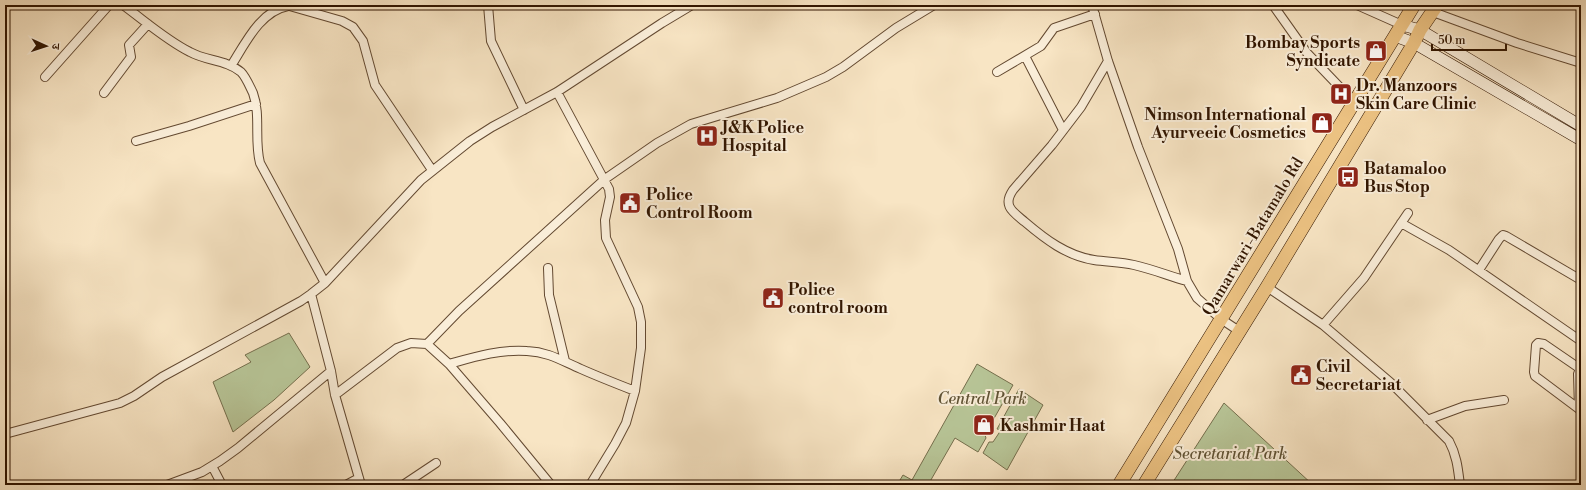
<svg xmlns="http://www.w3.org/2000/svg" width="1586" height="490" font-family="'Libre Bodoni','Noto Serif Devanagari',serif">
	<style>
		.green { fill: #b8c698; stroke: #746e4c }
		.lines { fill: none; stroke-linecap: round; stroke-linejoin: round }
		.minor-casing { stroke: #634931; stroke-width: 10 }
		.secondary-casing { stroke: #311500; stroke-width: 12 }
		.primary-casing { stroke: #311500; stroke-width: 14 }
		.minor { stroke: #faeed9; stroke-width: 8 }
		.secondary { stroke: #faeed9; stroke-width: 11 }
		.primary { stroke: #ecc282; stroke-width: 13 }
		.labels { text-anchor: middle; stroke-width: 4; stroke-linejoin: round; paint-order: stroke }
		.poi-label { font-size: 16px; font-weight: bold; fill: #311500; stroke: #faeed9; text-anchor: start }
		.street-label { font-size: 16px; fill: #311500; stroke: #faeed9 }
		.park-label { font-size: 16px; font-style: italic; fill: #605335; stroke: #faeed9 }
	</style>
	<rect width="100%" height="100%" fill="#f8e5c4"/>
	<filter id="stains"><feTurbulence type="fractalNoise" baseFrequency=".005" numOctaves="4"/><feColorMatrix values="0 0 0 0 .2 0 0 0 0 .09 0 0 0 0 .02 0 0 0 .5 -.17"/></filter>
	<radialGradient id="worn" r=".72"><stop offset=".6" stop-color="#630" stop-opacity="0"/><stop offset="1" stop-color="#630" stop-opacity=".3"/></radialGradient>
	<path class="green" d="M289,333L310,367L274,400L233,432L213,382L251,362L245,355Z
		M977,364L1013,385L992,422L990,421L984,432L986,438L978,452L955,438L928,485H897L903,475L912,480Z
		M1019,389L1043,405L1007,470L983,453L989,442H993L1001,430L997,429Z
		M1224,403L1313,485H1171Z"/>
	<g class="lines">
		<g class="minor-casing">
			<path id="minor" d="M123,5C145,21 166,40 190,52C206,61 227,60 241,72C246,77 250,87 253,93C261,115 254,140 260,163L325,283
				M286,5L342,21L353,27L363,41L375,85L432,170
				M488,5L491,41L524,110
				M1092,5L1108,61L1138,147L1178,249L1187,281L1197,298L1221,319L1239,331
				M1273,5L1307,53L1353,101
				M1357,5L1402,25
				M1433,12L1517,43L1581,63
				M1025,56L1063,130
				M1108,61L1081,107L1052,145L1013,190C1002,206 1013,212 1025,222C1045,239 1067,256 1094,260C1107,262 1121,262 1134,265C1152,269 1169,276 1187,281
				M231,66C245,44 260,11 288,6
				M997,72L1041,46L1054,28L1095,14
				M45,77L109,5
				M557,92L609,189L610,197L605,220L606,238L638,307L641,322V348L635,391L626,423L615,444L590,485
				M104,93L131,57L129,45L148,24
				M136,141L189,126L256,104
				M1401,223L1449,250L1581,341
				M548,268L549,295L565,361
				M1479,270L1499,239L1503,235L1506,236L1581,280
				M1267,287L1323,325L1390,382L1449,441C1457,456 1458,469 1460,485
				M311,294L331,371L335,395L361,485
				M1323,325L1364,278L1408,213
				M427,344L459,311L605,179L657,143L691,124L777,98L826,77L843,67L896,28L934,5
				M449,364C474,357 500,349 527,351C549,352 562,361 581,369C599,377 617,384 635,391
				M1581,366L1578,374L1579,409L1581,411
				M335,395L397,348L411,343L427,344L449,364L500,423L551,485
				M1579,409L1535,376L1534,372L1536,345L1538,343L1544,344L1579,368
				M1427,420L1465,406L1504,400
				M5,434L120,403L134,396L162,377L301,301L311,294L325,283L421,180L470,141L492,127L557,92L662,23L692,5
				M212,466L222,485
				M167,485L202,472L220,461L238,448L331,371
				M346,485L359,478
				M403,485L436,463"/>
		</g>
		<g class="secondary-casing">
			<path id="secondary" d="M1402,25L1420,30L1581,126
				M1395,36L1414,43L1581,140"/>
		</g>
		<g class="primary-casing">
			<path id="primary" d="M1119,485L1414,5
				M1144,485L1267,287L1414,43L1420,30L1437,5"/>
		</g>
		<use href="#minor" class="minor"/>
		<use href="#secondary" class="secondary"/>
		<use href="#primary" class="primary"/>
	</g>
	<defs>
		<g id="shop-square" transform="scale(1.15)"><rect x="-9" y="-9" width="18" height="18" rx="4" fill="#8f2418" stroke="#faeed9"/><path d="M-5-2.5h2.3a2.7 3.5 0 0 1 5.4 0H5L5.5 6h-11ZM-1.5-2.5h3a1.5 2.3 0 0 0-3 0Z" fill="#fff"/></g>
		<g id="hospital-square" transform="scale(1.15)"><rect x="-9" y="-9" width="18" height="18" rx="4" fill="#8f2418" stroke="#faeed9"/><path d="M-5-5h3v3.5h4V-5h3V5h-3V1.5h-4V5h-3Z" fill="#fff"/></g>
		<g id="bus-square" transform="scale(1.15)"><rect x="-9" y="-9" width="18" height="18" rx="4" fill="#8f2418" stroke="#faeed9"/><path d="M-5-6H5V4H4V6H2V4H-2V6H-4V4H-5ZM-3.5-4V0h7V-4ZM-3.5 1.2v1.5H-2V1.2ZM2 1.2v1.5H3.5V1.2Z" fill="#fff"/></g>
		<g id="civic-square" transform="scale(1.15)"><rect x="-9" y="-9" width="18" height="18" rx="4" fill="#8f2418" stroke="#faeed9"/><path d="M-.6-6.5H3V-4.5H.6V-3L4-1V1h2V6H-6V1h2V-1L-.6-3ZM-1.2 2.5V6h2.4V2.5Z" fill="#fff"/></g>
	</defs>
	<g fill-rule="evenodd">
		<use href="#shop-square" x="1376" y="51"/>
		<use href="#hospital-square" x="1341" y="94"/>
		<use href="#shop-square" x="1322" y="123"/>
		<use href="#hospital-square" x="707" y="136"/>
		<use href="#bus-square" x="1348" y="177"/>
		<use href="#civic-square" x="630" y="203"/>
		<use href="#civic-square" x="773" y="298"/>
		<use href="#civic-square" x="1301" y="375"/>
		<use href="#shop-square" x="984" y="425"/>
	</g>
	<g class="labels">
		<g class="poi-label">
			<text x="1360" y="48" text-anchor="end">Bombay Sports<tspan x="1360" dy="18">Syndicate</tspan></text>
			<text x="1356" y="91">Dr. Manzoors<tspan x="1356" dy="18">Skin Care Clinic</tspan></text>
			<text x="1306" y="120" text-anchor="end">Nimson International<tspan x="1306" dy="18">Ayurveeic Cosmetics</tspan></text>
			<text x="722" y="133">J&amp;K Police<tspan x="722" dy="18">Hospital</tspan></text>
			<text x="1364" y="174">Batamaloo<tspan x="1364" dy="18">Bus Stop</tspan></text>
			<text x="646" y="200">Police<tspan x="646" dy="18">Control Room</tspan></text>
			<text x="788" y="295">Police<tspan x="788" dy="18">control room</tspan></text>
			<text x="1316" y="372">Civil<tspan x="1316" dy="18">Secretariat</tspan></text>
			<text x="1000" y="431">Kashmir Haat</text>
		</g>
		<g class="street-label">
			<text transform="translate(1252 236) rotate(-59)" y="6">Qamarwari-Batamalo Rd</text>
		</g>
		<g class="park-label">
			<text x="982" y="404">Central Park</text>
			<text x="1230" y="459">Secretariat Park</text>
		</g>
	</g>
	<rect width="1586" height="490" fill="none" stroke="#f8e5c4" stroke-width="20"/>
	<rect x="6" y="6" width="1574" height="478" fill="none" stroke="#311500" stroke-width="2"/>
	<rect x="10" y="10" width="1566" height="470" fill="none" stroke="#311500"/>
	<g transform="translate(46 46) rotate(93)" stroke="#faeed9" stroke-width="3" paint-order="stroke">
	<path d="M0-3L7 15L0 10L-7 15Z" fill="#311500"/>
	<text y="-6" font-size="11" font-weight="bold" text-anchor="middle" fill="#311500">उ</text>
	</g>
	<path d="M1432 44v6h74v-6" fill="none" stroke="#311500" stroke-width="2"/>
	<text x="1438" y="44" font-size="12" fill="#311500" stroke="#faeed9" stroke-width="3" paint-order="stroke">50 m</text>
	<rect width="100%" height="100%" filter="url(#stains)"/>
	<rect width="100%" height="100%" fill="url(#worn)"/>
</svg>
